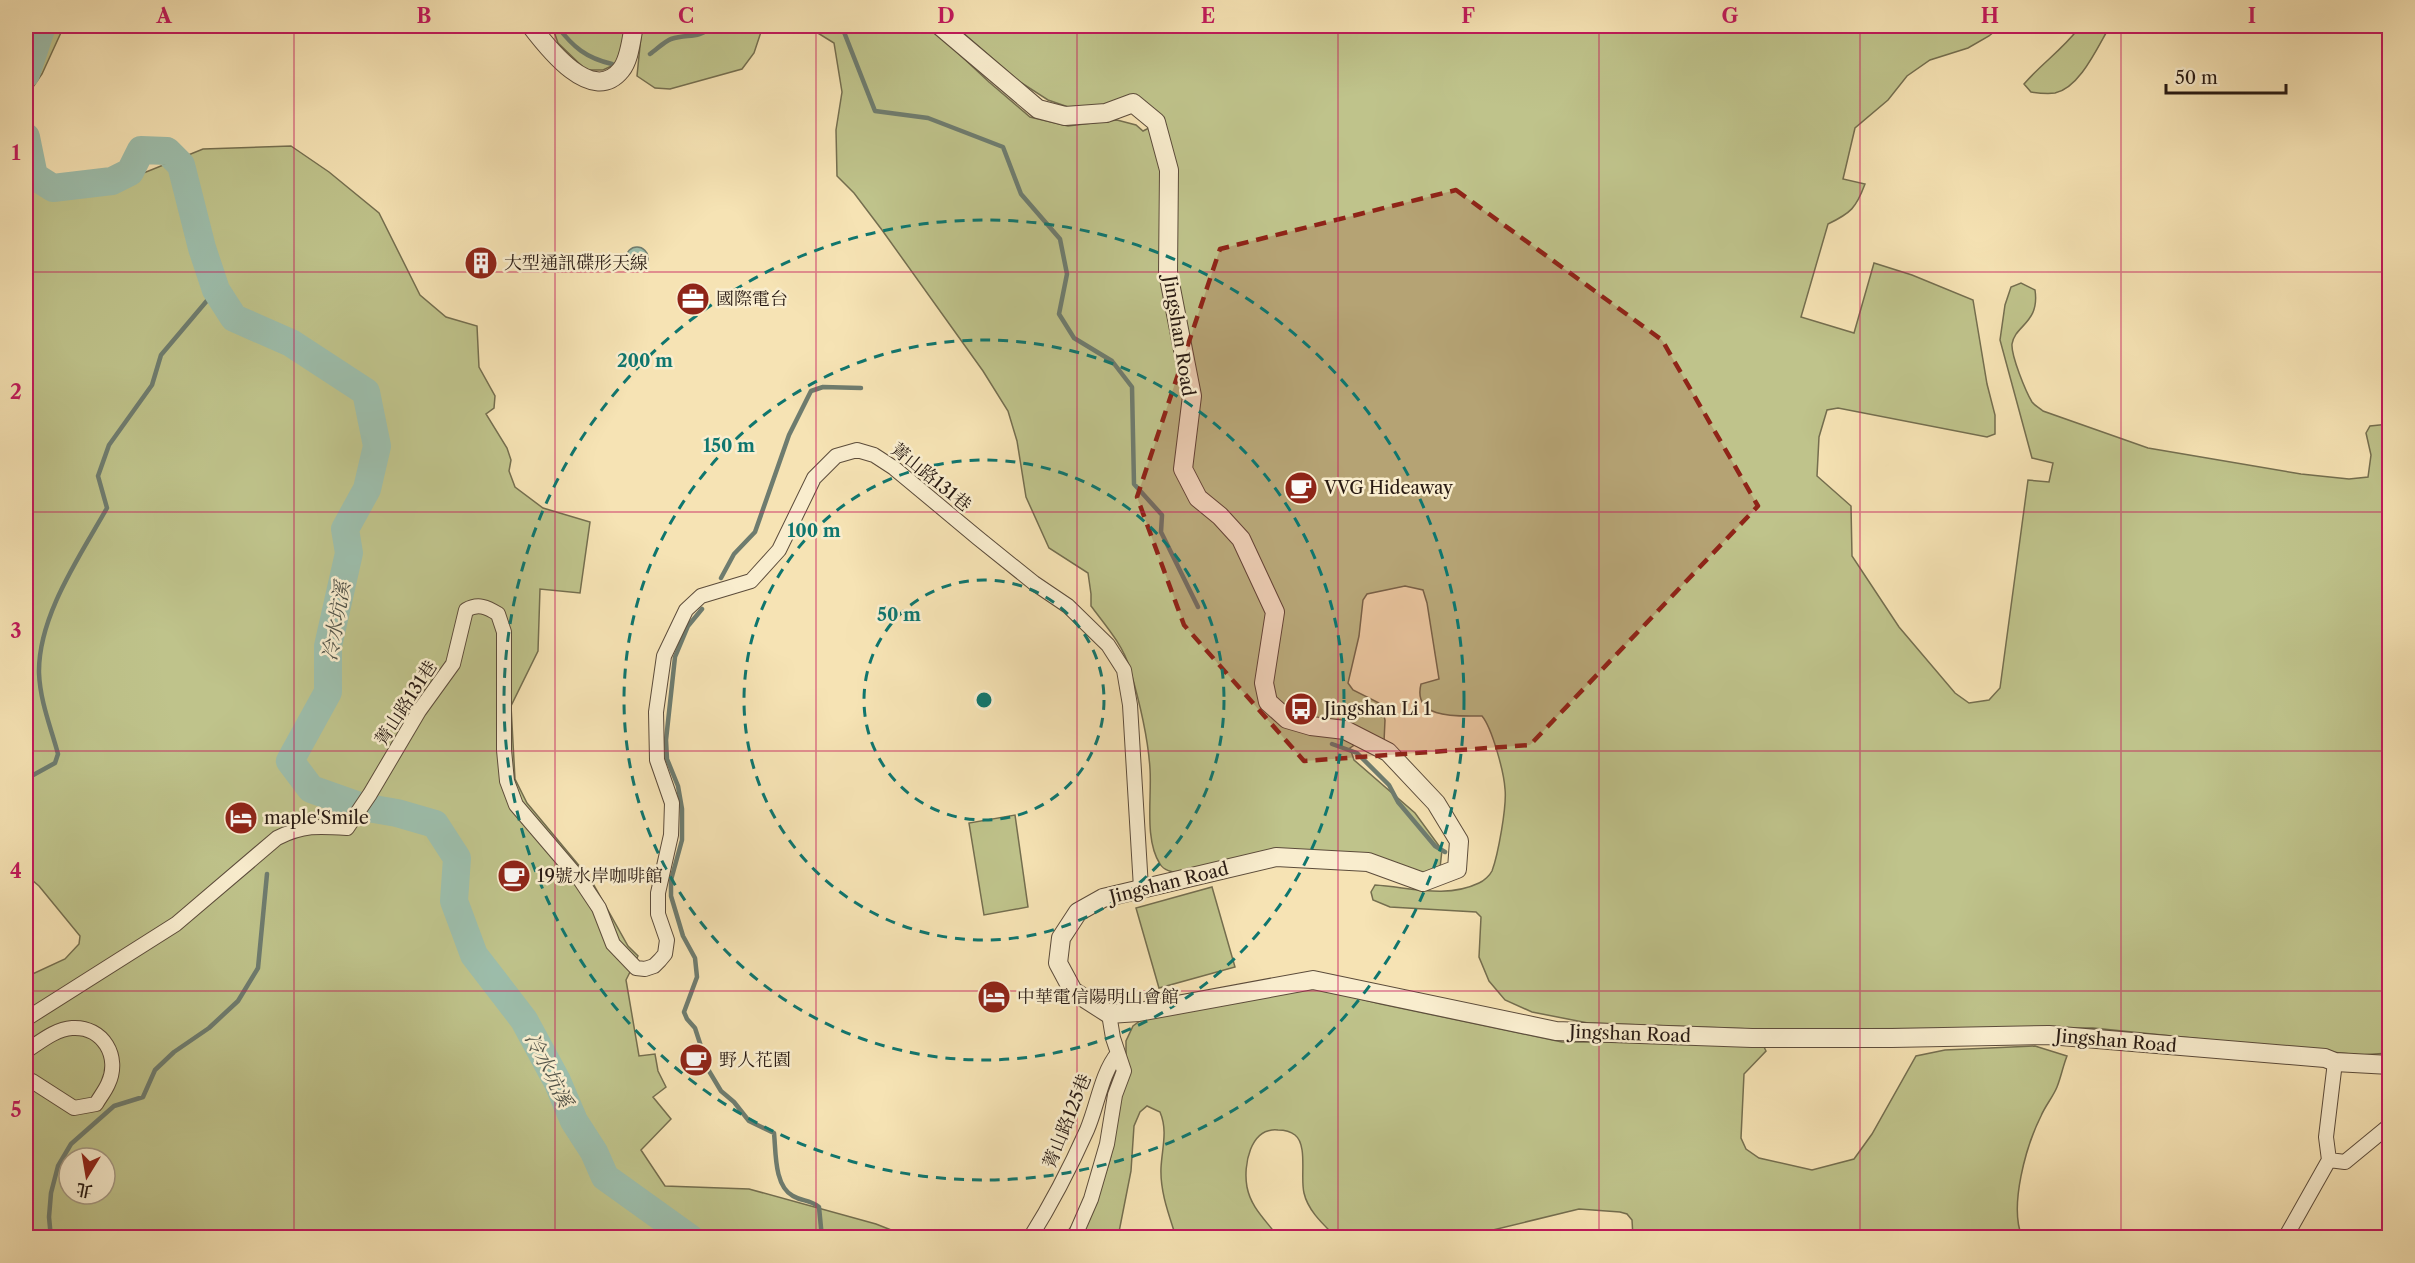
<svg xmlns="http://www.w3.org/2000/svg" width="2415" height="1263" font-family="'Libre Caslon Text','Noto Serif TC',serif">
	<style>
		.green { fill: #bfc38b; stroke: #746e4f; stroke-width: 1.5; fill-rule: evenodd }
		.water { fill: #9dbeac; stroke: #6e7c6f; stroke-width: 1.5 }
		.lines { fill: none; stroke-linecap: round; stroke-linejoin: round }
		.stream { stroke: #6e7c6f; stroke-width: 4.5 }
		.river { stroke: #9dbeac; stroke-width: 28 }
		.minor-casing { stroke: #5c4c3b; stroke-width: 16 }
		.tertiary-casing { stroke: #5c4c3b; stroke-width: 20 }
		.minor { stroke: #f9edce; stroke-width: 14 }
		.tertiary { stroke: #f9edce; stroke-width: 18 }
		.marked { fill: #8f2418; fill-opacity: 0.2; stroke: #8f2418; stroke-width: 4.5; stroke-dasharray: 12 8; stroke-linejoin: round }
		.grid { fill: none; stroke: #c2185b; stroke-width: 1.5; stroke-opacity: 0.55 }
		.ring { fill: none; stroke: #0f766e; stroke-width: 3; stroke-dasharray: 10 8 }
		.labels { text-anchor: middle; stroke-width: 5; stroke-linejoin: round; paint-order: stroke }
		.poi-label { font-size: 18px; fill: #281a13; stroke: #f9edce; text-anchor: start }
		.street-label { font-size: 18px; fill: #281a13; stroke: #f9edce }
		.water-label { font-size: 20px; font-style: italic; fill: #515349; stroke: #f9edce }
		.centre { fill: #0f766e; stroke: #f9edce; stroke-width: 3 }
		.ring-label { font-size: 18px; text-anchor: middle; font-weight: bold; fill: #0f766e; stroke: #f9edce; stroke-width: 5; stroke-linejoin: round; paint-order: stroke }
		.neatline { fill: none; stroke: #c2185b; stroke-width: 2 }
		.grid-label { font-size: 20px; text-anchor: middle; font-weight: bold; fill: #c2185b }
	</style>
	<rect width="100%" height="100%" fill="#f6e3b4"/>
	<filter id="stains"><feTurbulence type="fractalNoise" baseFrequency=".00333" numOctaves="4"/><feColorMatrix values="0 0 0 0 .2 0 0 0 0 .09 0 0 0 0 .02 0 0 0 .5 -.17"/></filter>
	<radialGradient id="worn" r=".72"><stop offset=".6" stop-color="#630" stop-opacity="0"/><stop offset="1" stop-color="#630" stop-opacity=".3"/></radialGradient>
	<path class="green" d="M26,26H64L42,74L26,97Z
		M552,26H624L625,35L616,64L603,70H586L558,43Z
		M642,26H763L754,53L742,69L670,89L655,88L637,76Z
		M798,26H929L989,82L1030,117L1068,126L1117,120L1136,125L1143,131L1149,128L1146,105H1101L1074,109L1048,100L1020,82L955,26H2001L1989,36L1968,48L1930,60L1907,76L1888,100L1855,128L1843,179L1865,184C1856,208 1851,213 1828,224L1801,317L1854,333L1874,263L1912,275L1973,300L1987,384L1995,415V434L1987,437L1838,408L1827,410L1819,437L1817,476L1851,506L1852,556L1899,627L1955,693L1969,703L1989,700L2000,688L2028,480L2049,482L2053,463L2032,458L2000,340L2005,305L2011,287L2021,283L2035,290C2040,323 2015,325 2012,344C2011,356 2026,392 2032,402C2035,406 2040,408 2043,411L2148,448L2301,474L2349,479L2368,477L2371,455L2366,433L2370,426L2389,424V1053L2361,1055L2093,1028L1752,1029L1588,1023L1532,1012L1505,1000L1489,981L1479,957L1481,917L1476,912L1390,907L1373,900L1371,892L1375,885C1409,887 1446,899 1479,883C1484,881 1490,875 1492,871C1498,855 1507,806 1505,789C1504,772 1492,728 1482,716C1459,716 1412,720 1421,684L1439,679L1427,603L1423,590L1405,586L1367,594L1363,600L1359,636L1348,683L1353,690L1381,704L1385,720L1384,742L1356,744L1350,748L1354,760L1415,813L1442,850L1440,868L1429,873H1412L1351,855L1180,873C1173,872 1164,871 1160,864C1144,839 1152,797 1150,769C1148,736 1139,700 1130,669C1123,645 1106,626 1091,606V594L1088,573L1049,548L1026,497L1017,441L1008,411L983,371L882,230L854,193L837,176L836,130L842,92L834,43L813,30Z
		M2077,26H2110C2098,46 2080,88 2055,93C2047,94 2038,93 2031,92L2024,84C2041,64 2062,50 2078,29Z
		M291,146L329,172L379,213L420,295L446,317L477,326L479,367L495,396L494,408L486,414L507,448L511,460L509,471L515,487L543,508L590,522L580,593L540,589L538,651L511,706L515,779L527,803L591,880L628,946L638,956L626,980L639,1056L655,1054L658,1071L666,1087L653,1097L671,1119L641,1150L665,1186L749,1189L876,1224L909,1237H26V977L65,959L79,944L80,936L39,886L26,875V172L27,178L41,189L58,192L99,191L203,149ZM69,1158H105V1194H69Z
		M1015,815L1028,907L984,915L969,823Z
		M1212,887L1235,967L1159,988L1136,908Z
		M1312,987L1381,1004L1562,1042H1733L1764,1047L1766,1051L1744,1074L1741,1138L1746,1149L1759,1158L1812,1170L1854,1159L1872,1134L1916,1056L1945,1050L2035,1046L2067,1056C2063,1066 2061,1077 2057,1087C2053,1097 2045,1106 2041,1116C2026,1146 2009,1206 2022,1237H1633L1632,1220L1627,1214L1620,1212L1579,1209L1464,1237H1336C1324,1225 1308,1211 1304,1193C1300,1178 1308,1145 1295,1135C1290,1131 1284,1130 1278,1130C1250,1127 1243,1166 1247,1187C1251,1208 1266,1220 1278,1237H1176C1169,1215 1160,1192 1161,1168C1162,1148 1168,1131 1160,1112L1147,1106L1140,1112L1134,1126L1131,1171L1118,1237L1062,1238L1099,1193L1110,1160L1126,1066V1041L1133,1026L1144,1018Z"/>
	<path class="water" d="M626 258a11 11 0 1 1 22 0a11 11 0 1 1-22 0Z"/>
	<g class="lines">
		<path class="stream" d="M557,26C573,47 586,58 612,64
			M835,26L844,32L875,111L928,118L1003,147L1021,194L1060,239L1067,274L1059,314L1074,338L1112,361L1132,387L1134,484L1162,515L1161,532L1198,607
			M650,54C656,50 665,41 671,39C688,33 697,40 713,26
			M721,578L734,554L755,532L789,435L811,391L823,387L861,388
			M702,609L688,626L675,657L666,740L667,759L678,786L682,809V840L671,880V896L683,936L695,958L697,977L684,1012L687,1019L695,1028L709,1071L721,1091L734,1102L749,1121L774,1133C776,1152 774,1186 793,1196C803,1202 809,1199 819,1207L822,1238
			M1332,744L1357,753L1389,785L1398,802L1435,846L1445,852
			M26,779L55,763L58,754C51,728 40,701 39,673C38,616 80,556 107,508L98,476L109,445L152,385L161,355L216,290
			M51,1238L49,1217L51,1193L58,1166L71,1144L114,1106L143,1097L155,1070L174,1052L209,1028L238,1001L258,968L267,874"/>
		<path class="river" d="M26,74L42,26
			M26,137L34,176L53,188L112,181L130,172L141,150L167,151L181,165L202,248L216,290L234,318L291,343L366,392L377,446L367,489L345,529L349,553L328,646V692L290,761L311,789L362,807L397,813L435,824L457,858L454,901L474,955L524,1020L557,1081L574,1121L594,1152L605,1177L690,1238"/>
		<g class="minor-casing">
			<path id="minor" d="M26,1019L176,924L277,838C303,825 318,826 347,828L370,794L419,711L453,664L466,610C478,603 487,607 498,614L504,632V750L507,781L516,805L581,881L599,908L613,944L636,968L645,969L654,966L660,960L665,954L667,940L658,914V893L671,835L672,803L657,760L656,712L664,656L686,610L701,596L751,581L779,550L814,478L836,456L857,450L874,455L894,468L978,538L1034,583L1068,606L1108,645L1124,670L1130,705L1141,888
				M26,1051C39,1043 55,1029 72,1028C103,1026 121,1057 108,1084C105,1091 100,1097 96,1104L74,1108L32,1081H26
				M2329,1160L2345,1162L2390,1125
				M1030,1238C1052,1203 1070,1168 1087,1130C1098,1104 1101,1074 1118,1053L1113,1038L1109,1014
				M1074,1238L1091,1199L1107,1144L1115,1095L1124,1071L1118,1053
				M2285,1238L2329,1160L2326,1137L2335,1062"/>
		</g>
		<g class="tertiary-casing">
			<path id="tertiary" d="M531,26C547,47 592,106 621,70C630,59 631,39 634,26
				M940,26L1038,109L1065,116L1106,113L1133,103L1156,122L1169,170L1168,273L1192,396L1183,469L1198,498L1220,516L1241,539L1275,612L1264,683L1268,702L1287,719L1311,726L1345,730L1388,752L1436,803L1459,841L1457,869L1423,882L1368,862L1276,857L1103,898L1078,912L1061,938L1058,963L1073,991L1109,1014L1139,1012L1313,980L1556,1031L1752,1038H1892L2049,1035L2325,1058L2335,1062L2390,1065"/>
		</g>
		<use href="#minor" class="minor"/>
		<use href="#tertiary" class="tertiary"/>
	</g>
	<path class="marked" d="M1456,190L1662,340L1758,506L1530,745L1304,761L1184,625L1137,497L1220,249Z"/>
	<path class="grid" d="M294,26V1238M555,26V1238M816,26V1238M1077,26V1238M1338,26V1238M1599,26V1238M1860,26V1238M2121,26V1238M26,272H2390M26,512H2390M26,751H2390M26,991H2390"/>
	<g class="ring">
		<circle cx="984" cy="700" r="120"/>
		<circle cx="984" cy="700" r="240"/>
		<circle cx="984" cy="700" r="360"/>
		<circle cx="984" cy="700" r="480"/>
	</g>
	<defs>
		<g id="building-disc" transform="scale(1.725)"><circle r="9.5" fill="#8f2418" stroke="#f9edce"/><path d="M-4-6H4V6H1V3H-1V6H-4ZM-2.5-4.3h1.7v1.8h-1.7ZM.8-4.3h1.7v1.8H.8ZM-2.5-1h1.7V.8h-1.7ZM.8-1h1.7V.8H.8Z" fill="#fff"/></g>
		<g id="office-disc" transform="scale(1.725)"><circle r="9.5" fill="#8f2418" stroke="#f9edce"/><path d="M-6-3h4V-5.5h4V-3h4V5H-6ZM-1-4.5V-3h2v-1.5ZM-6 0V1H6V0Z" fill="#fff"/></g>
		<g id="cafe-disc" transform="scale(1.725)"><circle r="9.5" fill="#8f2418" stroke="#f9edce"/><path d="M-5.5-4.5H6V0H3Q3 3.5 0 3.5H-2.5Q-5.5 3.5-5.5 0ZM3-3.2v2h1.7v-2ZM-6 4.5H4V6H-6Z" fill="#fff"/></g>
		<g id="bus-disc" transform="scale(1.725)"><circle r="9.5" fill="#8f2418" stroke="#f9edce"/><path d="M-5-6H5V4H4V6H2V4H-2V6H-4V4H-5ZM-3.5-4V0h7V-4ZM-3.5 1.2v1.5H-2V1.2ZM2 1.2v1.5H3.5V1.2Z" fill="#fff"/></g>
		<g id="hotel-disc" transform="scale(1.725)"><circle r="9.5" fill="#8f2418" stroke="#f9edce"/><path d="M-6-4.5h1.5V1H6V5H4.5V3h-9V5H-6ZM-4 0a1.8 1.8 0 1 1 3.6 0ZM.5 0V-2.5h3Q6-2.5 6 0Z" fill="#fff"/></g>
	</defs>
	<g fill-rule="evenodd">
		<use href="#building-disc" x="481" y="263"/>
		<use href="#office-disc" x="693" y="299"/>
		<use href="#cafe-disc" x="1301" y="488"/>
		<use href="#bus-disc" x="1301" y="709"/>
		<use href="#hotel-disc" x="241" y="818"/>
		<use href="#cafe-disc" x="514" y="876"/>
		<use href="#hotel-disc" x="994" y="997"/>
		<use href="#cafe-disc" x="696" y="1060"/>
	</g>
	<g class="labels">
		<g class="poi-label">
			<text x="504" y="269">大型通訊碟形天線</text>
			<text x="716" y="305">國際電台</text>
			<text x="1324" y="494">VVG Hideaway</text>
			<text x="1324" y="715">Jingshan Li 1</text>
			<text x="264" y="824">maple'Smile</text>
			<text x="537" y="882">19號水岸咖啡館</text>
			<text x="1017" y="1003">中華電信陽明山會館</text>
			<text x="719" y="1066">野人花園</text>
		</g>
		<g class="street-label">
			<text transform="translate(1179 336) rotate(81)" y="6">Jingshan Road</text>
			<text transform="translate(931 477) rotate(39)" y="6">菁山路131巷</text>
			<text transform="translate(406 703) rotate(-57)" y="6">菁山路131巷</text>
			<text transform="translate(1169 883) rotate(-14)" y="6">Jingshan Road</text>
			<text transform="translate(1630 1034) rotate(2)" y="6">Jingshan Road</text>
			<text transform="translate(2116 1041) rotate(5)" y="6">Jingshan Road</text>
			<text transform="translate(1067 1121) rotate(-68)" y="6">菁山路125巷</text>
		</g>
		<g class="water-label">
			<text transform="translate(336 621) rotate(-80)" y="7">冷水坑溪</text>
			<text transform="translate(549 1070) rotate(63)" y="7">冷水坑溪</text>
		</g>
	</g>
	<circle cx="984" cy="700" r="9" class="centre"/>
	<g class="ring-label">
		<text x="645" y="367">200 m</text>
		<text x="729" y="452">150 m</text>
		<text x="814" y="537">100 m</text>
		<text x="899" y="621">50 m</text>
	</g>
	<rect width="2415" height="1263" fill="none" stroke="#f6e3b4" stroke-width="66"/>
	<g transform="translate(87 1176) rotate(191)"><circle r="28" fill="#f9edce" stroke="#a59983" stroke-width="1.5"/>
	<path d="M0-4.5L10 22L0 15L-10 22Z" fill="#8f2418"/>
	<text y="-9" font-size="16" font-weight="bold" text-anchor="middle" fill="#281a13">北</text>
	</g>
	<path d="M2166 84v9h120v-9" fill="none" stroke="#281a13" stroke-width="3"/>
	<text x="2175" y="84" font-size="18" fill="#281a13" stroke="#f9edce" stroke-width="4.5" paint-order="stroke">50 m</text>
	<rect x="33" y="33" width="2349" height="1197" class="neatline"/>
	<g class="grid-label">
		<text x="164" y="23">A</text>
		<text x="424" y="23">B</text>
		<text x="686" y="23">C</text>
		<text x="946" y="23">D</text>
		<text x="1208" y="23">E</text>
		<text x="1468" y="23">F</text>
		<text x="1730" y="23">G</text>
		<text x="1990" y="23">H</text>
		<text x="2252" y="23">I</text>
		<text x="16" y="160">1</text>
		<text x="16" y="399">2</text>
		<text x="16" y="638">3</text>
		<text x="16" y="878">4</text>
		<text x="16" y="1117">5</text>
	</g>
	<rect width="100%" height="100%" filter="url(#stains)"/>
	<rect width="100%" height="100%" fill="url(#worn)"/>
</svg>
